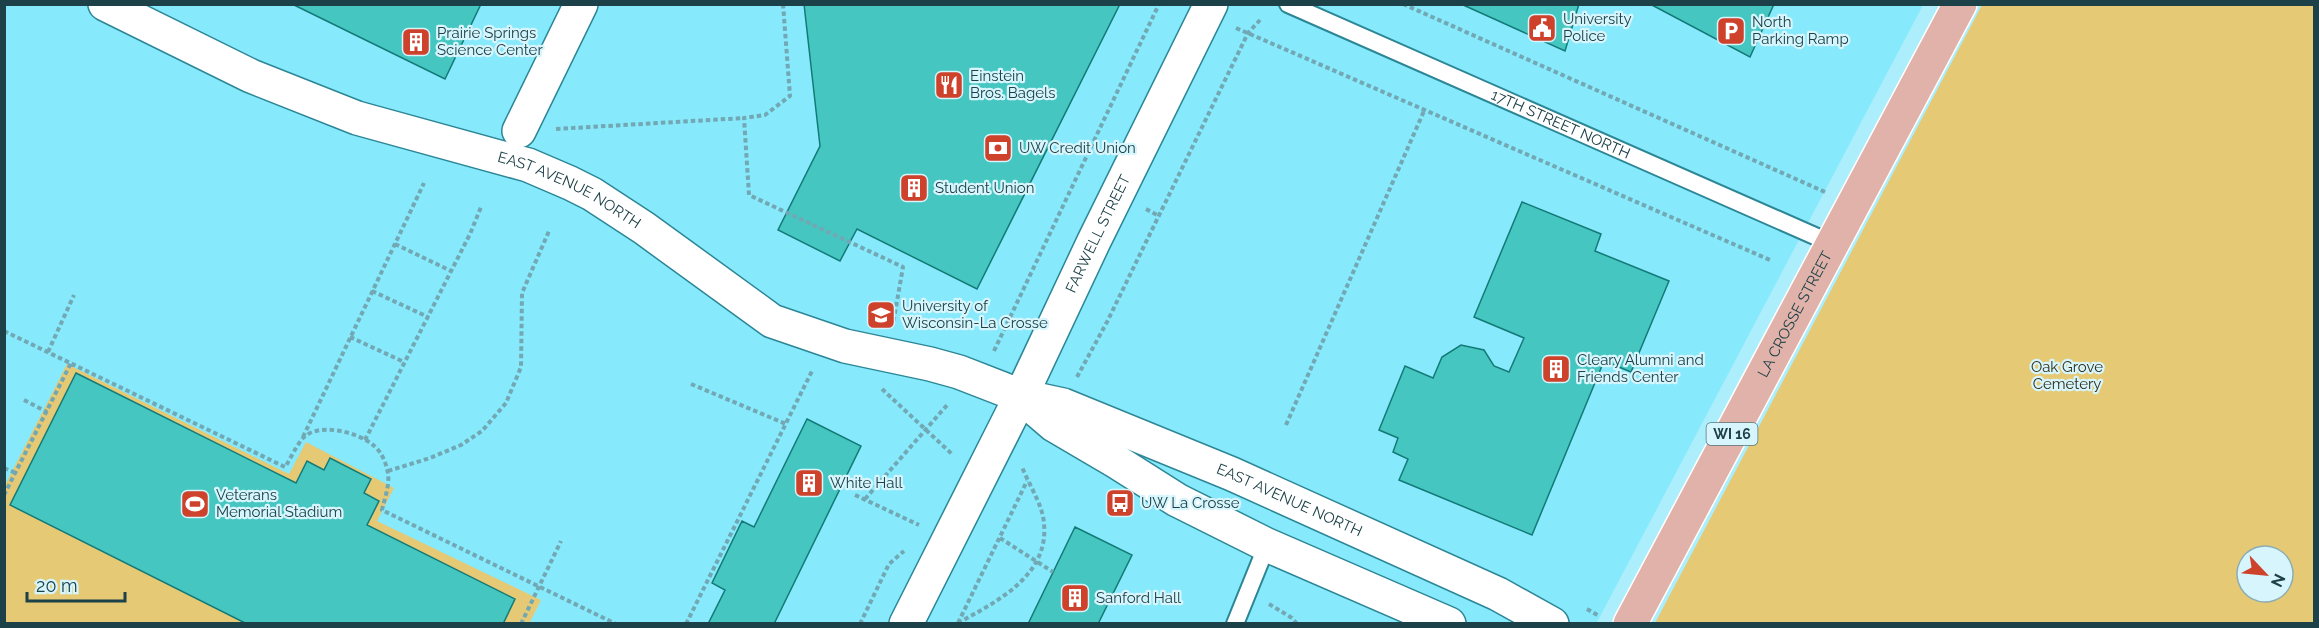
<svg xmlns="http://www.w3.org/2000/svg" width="2319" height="628" font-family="Raleway,sans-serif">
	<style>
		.built { fill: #87e9fc }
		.green { fill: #e5c974; fill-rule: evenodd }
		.building { fill: #45c6c1; stroke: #137a77; stroke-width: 1.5 }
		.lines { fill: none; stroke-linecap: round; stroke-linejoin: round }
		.lane-casing { stroke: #2c8696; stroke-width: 20 }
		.street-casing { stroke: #2c8696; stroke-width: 36 }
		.primary-casing { stroke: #fff; stroke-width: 36 }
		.path { stroke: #72a8b3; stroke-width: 4; stroke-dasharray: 4.5 3; stroke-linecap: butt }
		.lane { stroke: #fff; stroke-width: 16 }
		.street { stroke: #fff; stroke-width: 33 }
		.primary { stroke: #e0b2a9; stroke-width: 33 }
		.labels { text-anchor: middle; stroke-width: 4.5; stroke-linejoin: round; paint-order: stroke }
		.shield { fill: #d6f5fc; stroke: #54777e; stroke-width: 1.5 }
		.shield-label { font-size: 14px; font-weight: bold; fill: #1d4148 }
		.poi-label { font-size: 15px; fill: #1d4148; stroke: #d6f5fc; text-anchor: start }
		.street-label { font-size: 15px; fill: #1d4148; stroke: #d6f5fc }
		.park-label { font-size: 15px; fill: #322c18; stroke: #d6f5fc }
	</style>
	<rect width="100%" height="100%" fill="#aceefc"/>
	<path class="built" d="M4,5H1923L1596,624L5,623Z"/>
	<path class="green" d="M1982,5H2314V623H1655ZM2247,556H2283V592H2247Z
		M67,364L289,474L306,442L394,488L377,521L541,600L529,624L5,623L4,487Z"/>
	<path class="building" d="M292,4H481L445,79Z
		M804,4H1120L977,289L857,229L840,261L778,230L820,146Z
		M1461,4H1579L1565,51Z
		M1650,4H1774L1750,57Z
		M1522,202L1601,234L1595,251L1669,281L1631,372L1604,361L1532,535L1399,480L1408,459L1393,452L1398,438L1379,430L1405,366L1433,378L1442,357L1461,345L1484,350L1494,366L1509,372L1524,338L1474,317Z
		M76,373L296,483L307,461L324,470L330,458L371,479L364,493L379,501L367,525L515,599L503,624H247L10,505Z
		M807,419L861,446L774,624H708L725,590L712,583L742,521L754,527Z
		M1075,527L1132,555L1098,624H1028Z"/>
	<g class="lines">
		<g class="lane-casing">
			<g id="lane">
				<path id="s1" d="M1288,4L1833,244"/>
				<path d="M1235,624L1267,545"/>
			</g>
		</g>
		<g class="street-casing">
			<g id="street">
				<path id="s2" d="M105,4L251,76L357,118L528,165L570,183L592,194L644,228L772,321L845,346L930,364L959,372L1021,396L1063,405L1232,474L1498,594L1552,624"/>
				<path d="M519,131L581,4"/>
				<path d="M1026,401L1054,425L1117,462L1177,500L1267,545L1449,624"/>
				<path id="s3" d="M906,624L1021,396L1094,241L1211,4"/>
			</g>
		</g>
		<g class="primary-casing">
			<g id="primary">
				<path id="s4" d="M1630,624L1960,4"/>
			</g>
		</g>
		<path class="path" d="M783,4L790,96L765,115L744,118L749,195L903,267L893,324
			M1403,4L1825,192
			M1236,28L1770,260
			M556,129L744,118
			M1146,209L1159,216
			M395,244L451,271
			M372,291L428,317
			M4,331L285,467C291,458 296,446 303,438C318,422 358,432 373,445C380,450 385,460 387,469C391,482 385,497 382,510L616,624
			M350,337L404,362
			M994,351L1159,4
			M48,352L74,295
			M1077,377L1107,322L1248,33L1260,20
			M691,384L786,424
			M882,389L953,455
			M24,400L47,412
			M1286,425L1424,111
			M303,437L424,183
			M365,440L470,234L481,207
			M4,468L16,473
			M388,471L430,458L461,445L482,431L506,403L521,367L522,293L549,231
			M4,495L71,363
			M855,495L919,525
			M865,499L948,404
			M1000,538L1053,572
			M1269,604L1292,618L1297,624
			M1587,609L1599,616
			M958,623C996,602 1049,576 1044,524C1043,505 1029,485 1022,467
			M958,623L1027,481
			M521,624L561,541
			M686,624L813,369
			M860,624L889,564L904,551"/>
		<use href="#lane" class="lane"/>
		<use href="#street" class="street"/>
		<use href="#primary" class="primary"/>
	</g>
	<defs>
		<g id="civic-square" transform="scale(1.5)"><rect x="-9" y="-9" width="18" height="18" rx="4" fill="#ce422c" stroke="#d6f5fc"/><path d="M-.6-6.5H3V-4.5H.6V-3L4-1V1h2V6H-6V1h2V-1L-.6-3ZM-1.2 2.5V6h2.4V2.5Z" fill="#fff"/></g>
		<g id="parking-square" transform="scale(1.5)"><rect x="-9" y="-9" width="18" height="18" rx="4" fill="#ce422c" stroke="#d6f5fc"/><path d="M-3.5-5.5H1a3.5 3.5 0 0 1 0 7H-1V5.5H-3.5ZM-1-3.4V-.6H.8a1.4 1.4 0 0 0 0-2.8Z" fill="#fff"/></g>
		<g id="building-square" transform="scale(1.5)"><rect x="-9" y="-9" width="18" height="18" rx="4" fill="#ce422c" stroke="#d6f5fc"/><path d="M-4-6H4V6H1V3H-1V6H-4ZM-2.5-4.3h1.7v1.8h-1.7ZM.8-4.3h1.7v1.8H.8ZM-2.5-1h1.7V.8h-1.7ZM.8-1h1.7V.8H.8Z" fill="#fff"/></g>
		<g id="restaurant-square" transform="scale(1.5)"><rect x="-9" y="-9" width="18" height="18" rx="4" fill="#ce422c" stroke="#d6f5fc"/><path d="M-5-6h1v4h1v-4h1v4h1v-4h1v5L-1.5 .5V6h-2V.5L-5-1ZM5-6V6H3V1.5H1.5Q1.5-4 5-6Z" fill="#fff"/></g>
		<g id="bank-square" transform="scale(1.5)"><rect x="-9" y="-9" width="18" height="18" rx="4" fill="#ce422c" stroke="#d6f5fc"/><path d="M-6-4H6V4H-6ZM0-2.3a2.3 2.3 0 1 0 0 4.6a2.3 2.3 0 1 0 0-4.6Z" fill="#fff"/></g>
		<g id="university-square" transform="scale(1.5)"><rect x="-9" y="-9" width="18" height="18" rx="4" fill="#ce422c" stroke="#d6f5fc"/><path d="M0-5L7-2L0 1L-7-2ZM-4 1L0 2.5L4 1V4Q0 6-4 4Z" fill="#fff"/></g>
		<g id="bus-square" transform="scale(1.5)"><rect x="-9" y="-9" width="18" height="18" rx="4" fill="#ce422c" stroke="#d6f5fc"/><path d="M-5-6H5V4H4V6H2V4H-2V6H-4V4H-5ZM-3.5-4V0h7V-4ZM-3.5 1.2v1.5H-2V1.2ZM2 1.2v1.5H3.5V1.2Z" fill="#fff"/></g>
		<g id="stadium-square" transform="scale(1.5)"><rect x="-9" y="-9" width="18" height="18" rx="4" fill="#ce422c" stroke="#d6f5fc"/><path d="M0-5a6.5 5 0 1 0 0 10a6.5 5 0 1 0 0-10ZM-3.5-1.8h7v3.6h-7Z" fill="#fff"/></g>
	</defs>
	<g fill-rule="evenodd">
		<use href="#civic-square" x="1542" y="28"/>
		<use href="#parking-square" x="1731" y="31"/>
		<use href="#building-square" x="416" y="42"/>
		<use href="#restaurant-square" x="949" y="85"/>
		<use href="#bank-square" x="998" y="148"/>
		<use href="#building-square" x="914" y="188"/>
		<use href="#university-square" x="881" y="315"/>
		<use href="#building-square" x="1556" y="369"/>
		<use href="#building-square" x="809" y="483"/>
		<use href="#bus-square" x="1120" y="503"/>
		<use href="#stadium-square" x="195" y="504"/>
		<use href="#building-square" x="1075" y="598"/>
	</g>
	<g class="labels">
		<rect class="shield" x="1706.5" y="423" width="51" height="22" rx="4.5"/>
		<g class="shield-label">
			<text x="1732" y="439">WI 16</text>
		</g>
		<g class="poi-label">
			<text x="1563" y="24">University<tspan x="1563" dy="17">Police</tspan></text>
			<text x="1752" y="27">North<tspan x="1752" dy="17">Parking Ramp</tspan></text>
			<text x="437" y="38">Prairie Springs<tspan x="437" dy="17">Science Center</tspan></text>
			<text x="970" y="81">Einstein<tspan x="970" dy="17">Bros. Bagels</tspan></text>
			<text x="1019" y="153">UW Credit Union</text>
			<text x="935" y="193">Student Union</text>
			<text x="902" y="311">University of<tspan x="902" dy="17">Wisconsin-La Crosse</tspan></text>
			<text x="1577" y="365">Cleary Alumni and<tspan x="1577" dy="17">Friends Center</tspan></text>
			<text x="830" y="488">White Hall</text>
			<text x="216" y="500">Veterans<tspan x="216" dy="17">Memorial Stadium</tspan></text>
			<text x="1141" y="508">UW La Crosse</text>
			<text x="1096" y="603">Sanford Hall</text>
		</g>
		<g class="street-label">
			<text dy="5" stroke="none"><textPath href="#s1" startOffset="298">17TH STREET NORTH</textPath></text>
			<text dy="5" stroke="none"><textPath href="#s2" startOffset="502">EAST AVENUE NORTH</textPath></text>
			<text dy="5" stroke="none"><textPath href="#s3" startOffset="435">FARWELL STREET</textPath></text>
			<text dy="5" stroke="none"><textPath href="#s4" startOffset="351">LA CROSSE STREET</textPath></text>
			<text dy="5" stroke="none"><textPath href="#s2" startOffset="1294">EAST AVENUE NORTH</textPath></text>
		</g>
		<g class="park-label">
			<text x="2067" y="372">Oak Grove<tspan x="2067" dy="17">Cemetery</tspan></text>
		</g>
	</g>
	<rect width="2319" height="628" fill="none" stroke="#1d4148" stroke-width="12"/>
	<g transform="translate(2265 574) rotate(116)"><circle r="28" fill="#d6f5fc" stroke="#8cadb4" stroke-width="1.5"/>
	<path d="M0-4.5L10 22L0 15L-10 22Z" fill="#ce422c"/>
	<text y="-9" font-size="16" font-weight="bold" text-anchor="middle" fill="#1d4148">N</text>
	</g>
	<path d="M27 592v9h98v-9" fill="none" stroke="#1d4148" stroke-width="3"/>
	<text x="36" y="592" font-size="18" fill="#1d4148" stroke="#d6f5fc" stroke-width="4.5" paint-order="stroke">20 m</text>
</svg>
